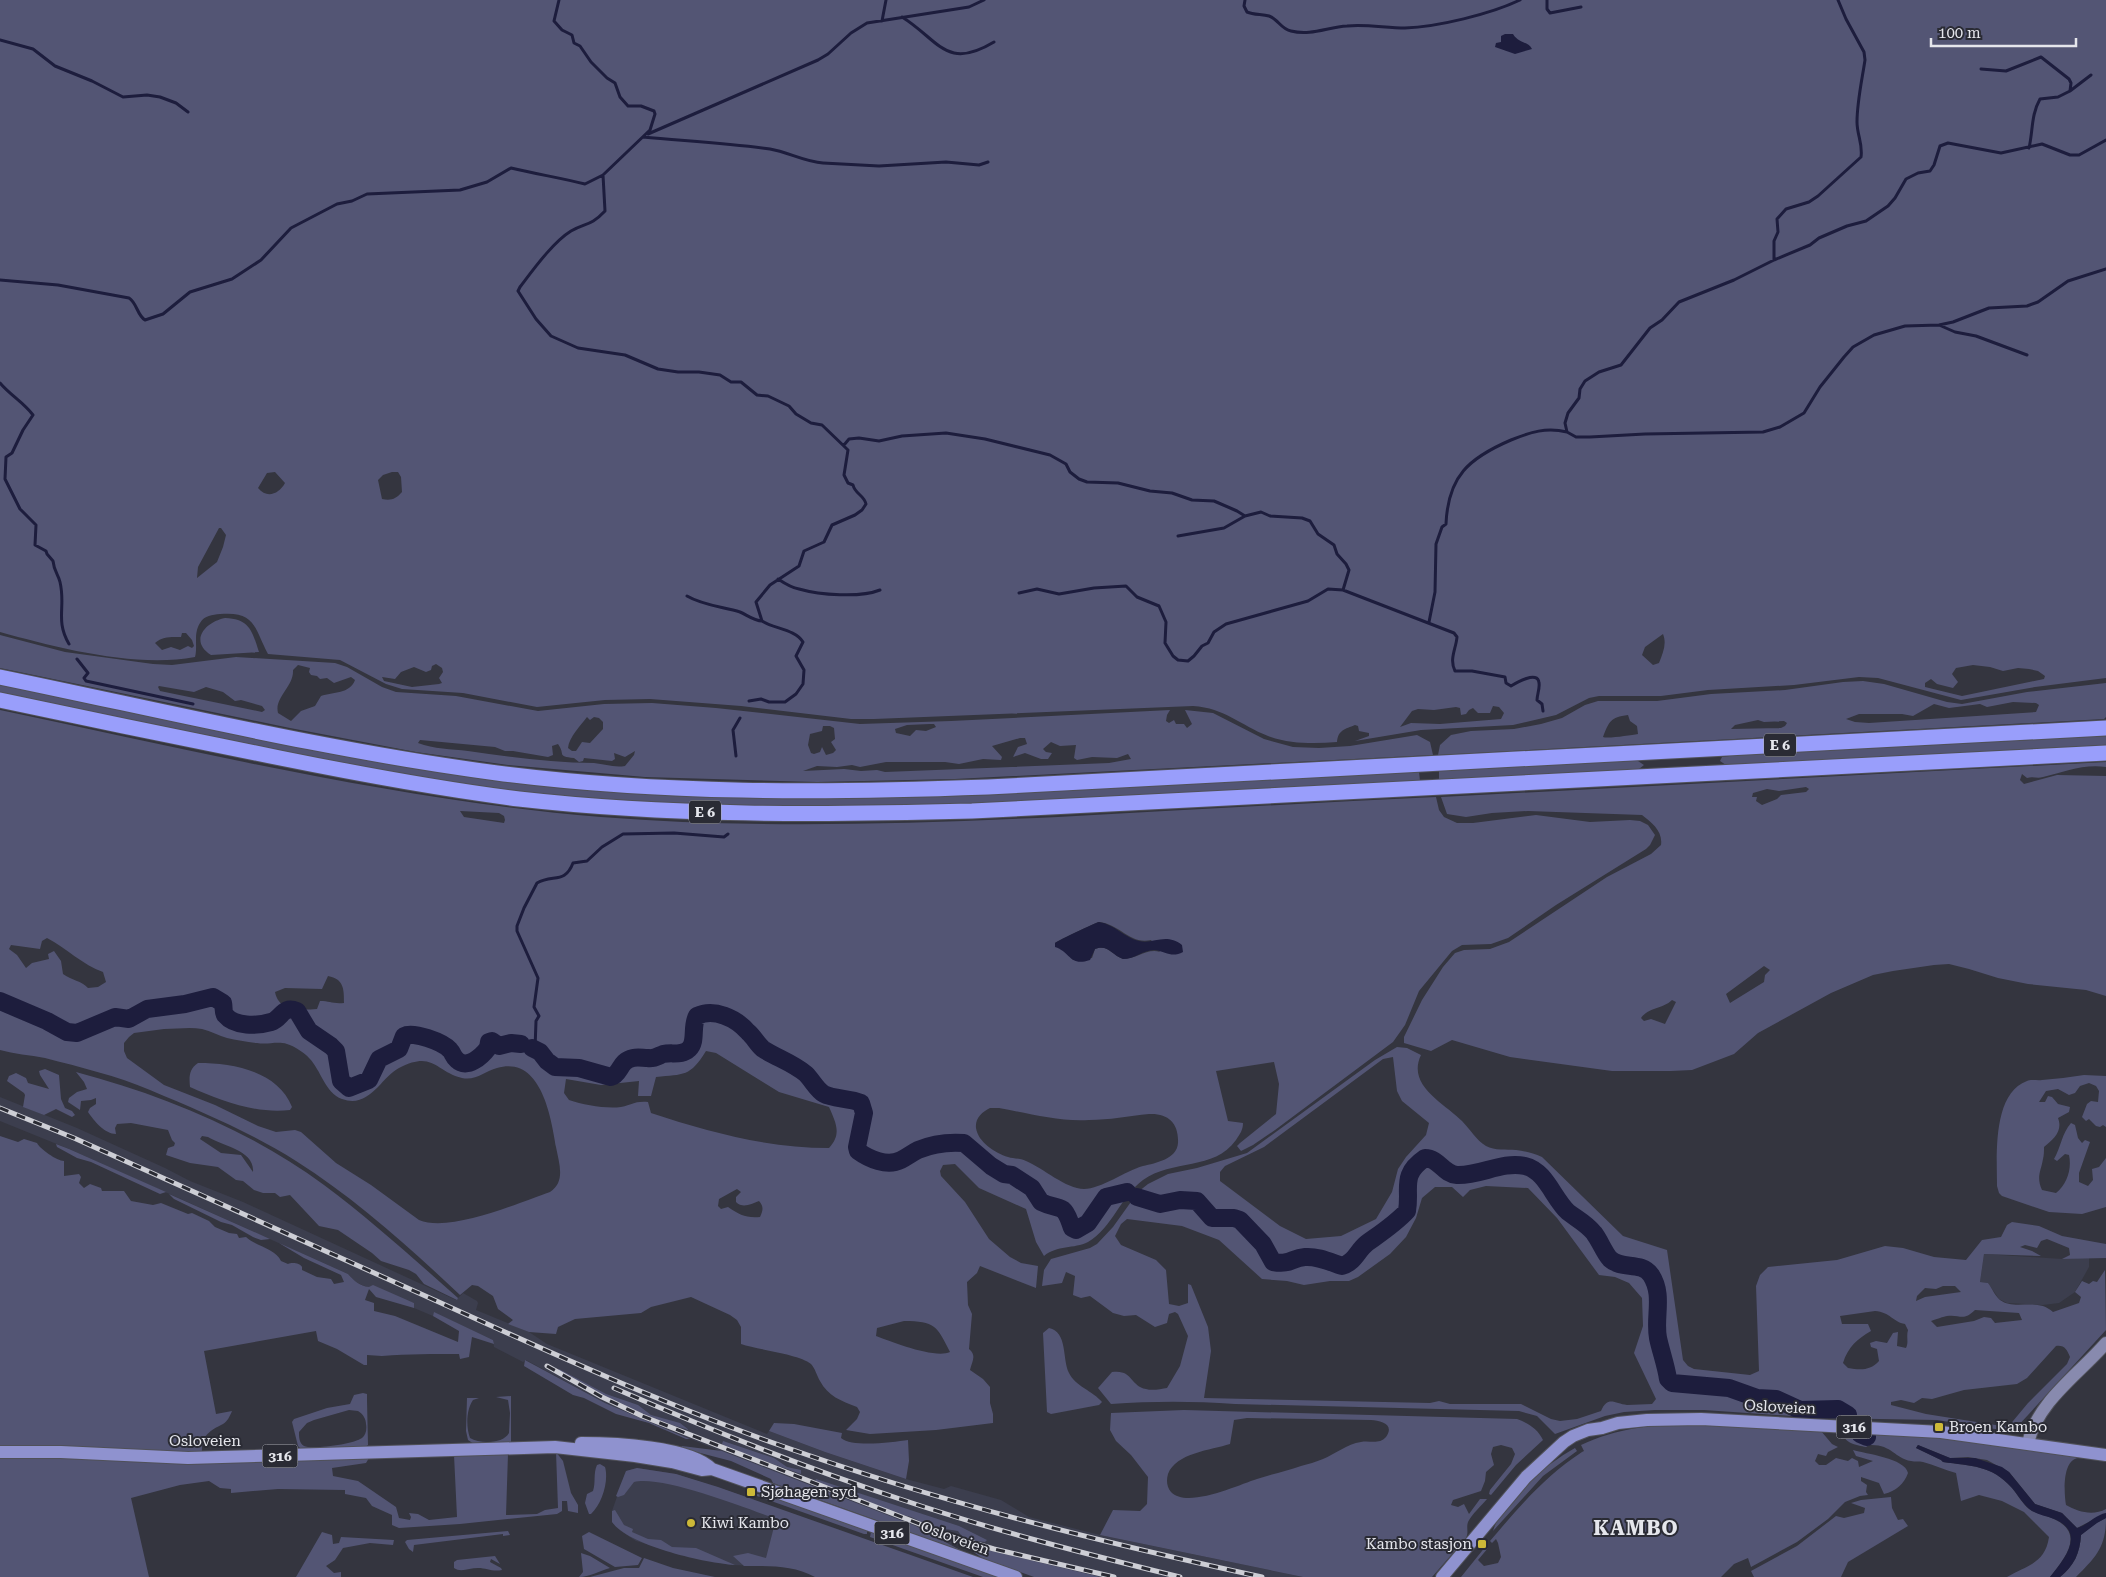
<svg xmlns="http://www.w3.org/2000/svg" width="2106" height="1577" font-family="'Roboto Serif',serif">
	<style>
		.built { fill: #3c3e4e }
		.green { fill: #535574; fill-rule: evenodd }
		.water { fill: #1d1d3d }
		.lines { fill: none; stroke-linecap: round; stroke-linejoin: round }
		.stream { stroke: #1d1d3d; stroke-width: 3 }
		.river { stroke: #1d1d3d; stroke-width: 18 }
		.secondary-casing { stroke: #505159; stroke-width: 14 }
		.primary-casing { stroke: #505159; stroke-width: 14 }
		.highway-casing { stroke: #505159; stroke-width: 17 }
		.secondary { stroke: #888aae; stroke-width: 12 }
		.primary { stroke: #8f92cf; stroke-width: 12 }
		.highway { stroke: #999efb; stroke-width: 15 }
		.rail-casing { stroke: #cdced5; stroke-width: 5 }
		.rail { stroke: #2a2b34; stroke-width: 3; stroke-dasharray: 9; stroke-linecap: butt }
		.poi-dot { fill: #cdb938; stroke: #2a2b34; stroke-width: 2 }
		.labels { text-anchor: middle; stroke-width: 4; stroke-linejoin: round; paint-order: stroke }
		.shield { fill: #2a2b34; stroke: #adaeb5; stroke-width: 1 }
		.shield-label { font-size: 14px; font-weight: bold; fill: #e5e6ec }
		.street-label { font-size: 15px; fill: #e5e6ec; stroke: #2a2b34 }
		.poi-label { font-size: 15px; fill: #e5e6ec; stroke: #2a2b34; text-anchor: start }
		.district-label { font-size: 20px; font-weight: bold; letter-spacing: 1px; fill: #e5e6ec; stroke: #2a2b34 }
	</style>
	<rect width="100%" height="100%" fill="#34353f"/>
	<path class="built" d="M0,1097L77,1128L165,1168L190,1181L243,1202L456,1300L463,1293L477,1301L478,1303L476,1310L529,1332L547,1344L767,1434L769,1431L825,1452L906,1479L944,1489L951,1486L1001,1500L1029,1517L1100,1535L1303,1577H1101L962,1544L951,1545L916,1526L717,1450L605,1403L526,1360L523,1362L494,1347L493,1340L435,1313L433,1316L414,1308V1303L362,1285L354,1281L348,1274L69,1149L0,1121Z
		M1984,1254L2062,1259L2089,1257V1267L2075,1292L2059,1303L2043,1305L2007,1303L1999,1299L1988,1283L1980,1282Z
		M637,1468L676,1474L753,1499L777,1519L765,1566L730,1565L693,1557L636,1541L621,1531L612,1522V1511L626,1471Z"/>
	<path class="green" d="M0,0H2106V678L2035,687L1961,700L1878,678L1859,677L1794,685L1708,690L1661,696H1599L1589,698L1556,715L1513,725L1421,730L1355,741L1369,736V733L1359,731L1358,726L1355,725C1345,729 1338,730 1337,742C1314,744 1290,744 1268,736C1240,725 1225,708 1193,706L874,719H851L741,706L650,699L605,700L537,707L463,693L402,689L386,684L340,660L268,654C254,628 256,611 220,614C212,615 205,615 200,623C193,634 198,646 195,657C135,668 58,648 0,632ZM275,472L285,483C279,494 267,499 258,488L267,473ZM392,472H398L401,477L402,492C396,499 391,501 382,499L378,480L383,475ZM219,528H221L226,535L223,547L217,562L197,578L198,567ZM182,633H186L192,640L194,646L192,648L188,646L180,650L171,647L162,650L155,643C163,636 171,637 181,637ZM1663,634C1667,644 1663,653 1659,663L1653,665L1642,655L1645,647ZM436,664L442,668L443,672L439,678L442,683L439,684L412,687L384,681L382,677L395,679L401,672L414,667L426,672L431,670L432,666ZM1973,665L1990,667L2003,671L2018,668L2029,669L2038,671L2045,676L2044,679L1962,696L1925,687V683L1931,679L1937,684L1953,688L1958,682L1952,674L1956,668ZM1493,706L1499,707L1504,713L1501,719L1440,724L1411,723L1400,727L1412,711L1418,709L1434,710L1456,707L1460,708L1461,715L1466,714L1469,710L1473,708L1478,713H1490Z
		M225,618C250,619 252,631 259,652L211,655C189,641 205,622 225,618Z
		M0,635L65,652L153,664L172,665L236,657L335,663L347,667L382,687L396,692L456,696L538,711L604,704L652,703L716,708L860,724L951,721L1170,710L1167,715L1166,721L1169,723L1174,720L1176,724H1184L1187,728L1192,724L1185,710L1213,713L1264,739L1293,747L1319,748L1350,746L1417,735L1430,742L1433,755L955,779L817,782L645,777L508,765L416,752L290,728L0,668ZM298,665L310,668L309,672L311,675L317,676L320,679L327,678L334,683L351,677L355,680C350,694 333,692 321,696L315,706L301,711L291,721L278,713C274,697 294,687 293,670ZM159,686L194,692L206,687L223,692L235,701L241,700L262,706L265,710L262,712L160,691L158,687ZM587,717L590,720L594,717L599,718L603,722V729L590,743L582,742L576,751H572L568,748C569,737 581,725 587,717ZM930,724H934L936,727L926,731L916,730L910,736L896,733L895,729L907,725ZM823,726H830L834,728L835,739L831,742L836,750L833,753L826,755L822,747L820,752L814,754L811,753L808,745L810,734L822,731ZM1020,738H1025L1027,744L1018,747L1013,757L1025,753L1041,759H1048L1052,753L1046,752L1043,749L1051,742L1060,746L1076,745L1074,758L1077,760L1092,757L1117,758L1128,754L1131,759L1109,763L885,772L877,770L861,771L844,769L803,771L817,766L837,767L852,765L860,767L886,762H945L959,764L983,759L1001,760L1002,757L992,746ZM420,740L495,747L505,751H513L548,757L553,755L552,746L558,744C566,755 556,756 574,758L579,762L583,761L584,758L612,761L615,759L614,753L625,757L635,751L634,755L625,766C614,768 605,764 594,763C552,763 510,757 468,751C451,749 434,749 418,743Z
		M1863,681L1884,684L1947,702L1962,704L2027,692L2106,683V717L2104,719L1438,755L1440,745L1451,735L1471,731L1514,729L1541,724L1562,718L1585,705L1598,701H1657L1711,694L1785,690L1843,682ZM2013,702L2036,703L2039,705L2036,712L1869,723L1855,722L1846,719L1859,714H1902L1913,716L1934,704L1949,708L1980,704L1987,707ZM1628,715L1630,721L1637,726L1638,734C1631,735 1608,739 1603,737C1609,722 1610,717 1628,715ZM1758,720L1764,722L1784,721L1787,723L1785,726L1781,728L1731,729L1735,725Z
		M0,683L619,791L1419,772L1420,781C1269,789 1118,798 968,804C844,808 718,810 594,800C393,783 197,734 0,693Z
		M0,710C199,752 397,800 601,817C753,829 906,824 1058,817C1184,810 1310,803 1436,797L1439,810L1444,817L1457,823H1473L1536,815L1590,822L1630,820L1640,821L1648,825L1655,835L1650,845L1646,849L1556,905L1508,938L1491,944L1462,945L1452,951L1419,991L1405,1025L1393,1042L1275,1130L1253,1145L1241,1151L1237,1146L1240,1143L1276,1114L1279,1084L1274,1062L1216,1071L1228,1121L1243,1123C1243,1130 1240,1134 1236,1140C1214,1171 1172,1159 1143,1180C1121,1196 1112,1228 1088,1242C1074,1249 1057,1245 1044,1256L1036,1242L1026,1209L979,1188L955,1164L943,1165L940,1171L941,1176L965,1202L989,1239L1010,1257L1021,1263L1038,1266L1036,1288L980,1266L977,1273L967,1282L968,1305L972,1314L969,1349C977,1356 972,1361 970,1370L983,1379L990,1387V1403L993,1414V1423L936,1430L870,1434L846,1430L857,1419L860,1412L857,1407C841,1401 828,1396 820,1381C817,1376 815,1368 811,1364C799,1354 758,1350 741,1344V1327L737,1320L730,1315L691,1297L651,1307L641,1313L575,1319L558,1327L556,1334L529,1332L508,1324L513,1320L498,1309L493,1296L478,1286L472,1285L460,1295C409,1247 356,1199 296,1161C250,1132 200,1111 150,1090C117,1076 80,1067 45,1058C30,1055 14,1054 0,1050ZM460,811L499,813L504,816L505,820L504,823L464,817ZM1099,922C1120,924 1130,945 1151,940L1160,952C1147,948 1137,959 1123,959C1112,955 1108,944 1095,949L1092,958L1073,960L1066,951L1055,943C1059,940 1095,923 1099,922ZM47,938C66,948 83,965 103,972L106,982L98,987L88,988C82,981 71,980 63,974L61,961L54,951L48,954L49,959L32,963L26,968L17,955L9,949L11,945L40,949L42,941ZM328,976C344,979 344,989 344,1003C332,1004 330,1001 320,1001L317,1009C300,1010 279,1012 275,992L285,988L322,989ZM164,1029C177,1029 190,1027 202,1029C211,1031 219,1036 227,1038C236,1040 247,1042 257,1043C267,1045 277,1041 287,1044C294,1046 305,1053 309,1058C321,1070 325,1093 342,1099C370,1109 381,1077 399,1068C433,1050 435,1071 462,1078C476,1081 485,1071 497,1068C541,1055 551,1117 556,1147C559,1163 566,1182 550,1192C518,1203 450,1233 419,1220L371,1185L336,1163L301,1132L295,1130L276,1132L258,1126L215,1105L164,1085L127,1058L124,1051V1043L129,1037L134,1033ZM706,1051L716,1053L779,1092L829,1107C836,1123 842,1134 829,1148C767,1148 709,1132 651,1113L648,1102C633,1101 633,1105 621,1107C606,1109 584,1105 569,1100L564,1093L566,1079L601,1085L639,1081L638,1096H651L656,1077C684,1074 690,1077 706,1051ZM990,1108H999C1028,1113 1059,1122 1089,1120C1109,1120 1129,1116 1149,1114C1168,1113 1179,1123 1178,1143C1177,1159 1156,1163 1143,1166C1125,1171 1101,1189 1084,1189C1066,1189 1043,1168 1026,1161C1021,1158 1014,1159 1008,1157C995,1153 978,1142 976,1128C975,1118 982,1112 990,1108ZM737,1189L741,1192L736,1197V1202C743,1209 751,1204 759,1201C764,1207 763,1210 760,1217C745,1218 740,1215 728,1207L721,1209L718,1206L719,1199ZM904,1321C935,1321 937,1326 950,1352C935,1359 892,1342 876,1336L877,1328Z
		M2106,736V745L1726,765L1720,761L1722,757L1737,755Z
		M1621,761H1638L1644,765L1639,769L1627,771L1439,780V771Z
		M2106,762V767C2082,764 2065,772 2043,777C2037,779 2033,776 2027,778L2022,774L2020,780L2024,784L2057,775L2106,776V996L2086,990L2028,984L1998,978L1969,969L1949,964L1934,965L1893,971L1873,975L1831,993L1758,1033L1734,1054L1692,1070L1671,1071H1612L1510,1057L1452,1040L1431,1051L1404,1043V1037L1422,1000L1443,967L1455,953L1464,950L1490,949L1509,942L1607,877L1651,854L1661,845C1663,831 1652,823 1642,815L1528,811L1492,813L1466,817L1447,814L1441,797ZM1806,787L1809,789L1806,792L1781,795L1777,799L1762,805L1756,801L1757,797H1752L1753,793L1767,789L1779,791ZM1764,966L1770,970L1765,975L1764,982L1730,1003L1726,994ZM1672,1000L1676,1002L1665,1024L1651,1019L1644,1021L1641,1018C1649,1007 1663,1009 1672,1000Z
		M1397,1047L1407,1048L1421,1055C1406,1086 1446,1104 1462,1121C1470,1129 1476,1140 1486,1146C1495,1151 1506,1149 1516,1150C1525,1151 1533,1153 1542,1157L1623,1236L1667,1250L1683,1360L1688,1366L1694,1369L1750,1375L1759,1371L1756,1286L1760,1275L1768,1267L1837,1260L1885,1246L1903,1248L1934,1257L1966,1260L1982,1240L2001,1237L2007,1225L2012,1222L2039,1226L2062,1236L2106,1244V1258L2062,1259L2070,1255L2069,1248L2047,1239L2041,1241L2037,1248L2025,1245L2020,1247L2032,1251L2041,1256L1984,1254L1980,1282L1988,1283C1992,1288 1995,1296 2000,1300C2015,1311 2037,1297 2053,1312L2079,1303L2081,1297L2075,1292L2082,1281L2089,1284L2093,1281L2097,1282L2105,1270L2106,1330L2016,1428L2008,1431L1937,1420L1822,1418L1704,1410H1655L1624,1412L1605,1416L1555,1434L1537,1416L1519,1411L1235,1404C1193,1401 1153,1401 1111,1404L1098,1388L1112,1372C1133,1369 1130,1386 1146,1389C1152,1391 1161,1389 1167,1388L1180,1366L1188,1336L1178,1314L1175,1312L1169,1314L1167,1323L1155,1327L1136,1315L1124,1316L1113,1313L1090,1296L1081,1298L1073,1295L1075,1276L1066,1272L1062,1283L1042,1286L1044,1270L1051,1259L1090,1248L1097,1244L1113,1227L1138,1192L1148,1184L1168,1174L1197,1168L1247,1153L1375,1060ZM1393,1057L1397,1091L1402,1101L1429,1123L1426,1135L1406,1157L1398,1169L1392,1192L1376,1219L1341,1236L1306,1239L1280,1226L1220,1181V1172L1225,1166L1264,1147L1383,1059ZM1486,1186L1528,1188L1557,1218L1599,1275L1615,1277L1629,1283L1642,1298L1643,1326L1634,1353L1656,1399L1652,1404C1644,1404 1636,1405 1627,1405C1615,1404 1608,1395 1601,1411L1577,1419L1560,1421L1551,1419L1521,1404H1450L1439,1401L1430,1403L1204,1398L1211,1351L1208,1327L1191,1285L1188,1284V1303L1179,1306L1169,1304L1166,1270L1156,1260L1121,1245L1115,1236L1121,1224L1127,1219L1182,1226L1219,1240L1262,1279L1287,1281L1304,1285L1330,1281H1349L1358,1277L1390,1254L1406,1237L1416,1218L1422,1198L1435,1187H1452L1463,1197L1470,1190ZM1943,1286H1955L1961,1292L1925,1297L1916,1301L1917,1296L1925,1288L1936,1289ZM1975,1310L2019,1313L2022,1320L1995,1323L1991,1318L1984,1317L1974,1321L1937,1327L1931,1321C1934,1320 1945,1316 1947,1316C1960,1314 1963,1322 1975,1310ZM1875,1311C1890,1312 1893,1322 1905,1324L1908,1330C1906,1337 1909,1342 1906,1348L1897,1346L1898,1332L1893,1333L1887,1343L1876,1341L1870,1343L1871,1347L1877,1349L1879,1361C1870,1371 1860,1370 1848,1368L1843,1363C1848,1347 1857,1339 1871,1331L1868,1324H1842L1840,1316ZM2056,1346C2065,1345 2067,1350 2070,1357L2067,1364L2028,1403L2008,1427L1926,1414L1891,1405V1402L1901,1400L1914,1403L1922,1398L1932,1399L1964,1390L2017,1384L2027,1378Z
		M198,1063C233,1063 278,1071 292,1107L290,1110C256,1114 221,1101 190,1087C189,1077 189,1069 198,1063Z
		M45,1069L59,1075L61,1099L65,1108L72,1111L75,1115L72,1117L56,1109L44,1115L23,1107L25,1095L24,1093L7,1081L9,1076L16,1073L26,1078L28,1083L49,1089L40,1075L39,1071Z
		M76,1072C163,1095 251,1131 324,1185C371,1220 414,1259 458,1298L457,1300L424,1284L416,1274L409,1270L381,1261L372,1253L338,1230L319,1226L290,1195L280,1197L275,1193H263L254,1190L243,1181L236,1180L218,1167L190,1163L166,1155L168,1148L174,1146L175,1143L172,1140L168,1130L131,1123L117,1124L115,1128L116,1134C105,1134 94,1121 88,1112L90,1108L96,1104V1098L91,1100L81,1101L80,1110L68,1102L69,1098L77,1092L87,1089L84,1082ZM202,1136L208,1137C222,1146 255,1150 253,1172L241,1155L221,1153L200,1139Z
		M2084,1075L2106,1076V1127L2103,1125L2100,1127L2096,1126L2089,1119L2086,1121L2082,1117L2087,1104L2091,1101L2098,1102L2099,1091L2096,1086L2089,1083L2080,1086L2075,1093L2069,1095L2058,1089L2046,1091L2039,1102H2045L2048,1096L2052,1097L2058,1104L2070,1107L2069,1112L2058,1118C2063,1131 2054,1139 2044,1147C2044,1151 2044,1155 2043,1159C2041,1171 2036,1177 2042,1190L2056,1193C2067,1184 2072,1169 2069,1155L2065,1154L2057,1161L2054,1159C2061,1147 2062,1133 2071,1123L2075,1125L2078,1138L2082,1143L2085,1140L2090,1142L2079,1173V1182L2088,1186L2093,1180L2092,1169L2099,1167L2106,1158V1207L2082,1214L2049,1212L2002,1196L1999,1193L1997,1186C1997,1156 1992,1094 2027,1081C2031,1079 2038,1081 2042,1080C2056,1079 2070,1077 2084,1075Z
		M0,1136L18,1142L24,1139L37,1143C40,1149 57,1161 64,1161V1176L79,1174L81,1177L79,1183L84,1188L90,1184L101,1188L102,1191H124L131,1201L153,1205L161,1203L188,1214L192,1213L209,1221L215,1227L229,1233L237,1234L239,1238L246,1237C255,1246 276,1249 281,1261L288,1264C292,1262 300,1263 302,1267V1270L317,1277L331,1279L334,1284L344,1282L341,1275L304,1258L279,1243L348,1274C354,1281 360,1286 369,1287L373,1285L414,1303V1308L376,1297L369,1289L365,1300L374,1303V1311L395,1316L458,1342L459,1331L433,1316L434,1312L493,1340L494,1344L472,1337L469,1357L460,1359L459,1354C433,1354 409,1354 382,1356L367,1355V1365H364L337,1349L318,1341L316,1331L204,1351L216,1414L232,1411C230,1416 227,1422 223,1424C209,1431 201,1436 202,1453L0,1447Z
		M56,1144L69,1149L166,1192L160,1194L91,1162L77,1158L57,1147Z
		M169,1194L270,1239L261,1240L253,1237L232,1225L221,1222L174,1199Z
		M1049,1328C1068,1332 1062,1359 1069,1373C1075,1386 1093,1391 1102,1402L1099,1405L1051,1414L1047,1412L1043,1333Z
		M525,1360L605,1403L690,1439H686L649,1423L616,1414L584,1398L573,1395L524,1366Z
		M559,1369L606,1394L638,1405L651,1415L680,1423L689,1430L662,1422L619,1404L558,1371Z
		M363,1393L367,1394V1400L368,1445L365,1447L300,1448L298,1446L292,1422L294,1419L327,1408L350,1404L354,1395ZM349,1410L358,1411C363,1414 366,1419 366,1424C367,1429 366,1435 362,1438C354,1444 312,1450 304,1446C299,1443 299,1437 299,1432L307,1423L314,1420Z
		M511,1396V1442L474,1444L468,1440L466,1431L467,1398H479L473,1400C466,1410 466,1427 470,1438C480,1444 503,1444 509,1433L510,1413L508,1400L496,1397Z
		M1184,1410L1517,1419C1528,1423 1538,1429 1543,1440L1516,1465L1491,1495L1489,1494L1490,1490L1511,1464L1515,1454L1512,1448L1501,1445L1493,1447L1491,1454L1494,1465L1486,1472L1485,1481L1481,1491L1453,1500L1451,1505L1458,1507L1464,1504L1469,1514L1480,1499H1487C1481,1506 1472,1514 1468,1522C1466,1528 1469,1532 1466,1538L1432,1577H1303L1100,1535L1113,1510L1140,1511L1147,1504L1148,1477L1131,1455L1116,1441L1110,1430L1111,1413ZM1247,1418L1371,1420C1381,1421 1395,1424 1386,1437C1379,1445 1369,1440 1361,1442C1347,1444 1335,1454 1323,1459C1316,1462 1308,1464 1301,1466C1287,1471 1272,1474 1257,1479C1238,1485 1187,1509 1171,1492C1167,1487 1166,1481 1168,1474C1176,1453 1211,1450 1230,1444L1234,1420Z
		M774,1423L794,1424L842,1433L841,1438C853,1448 893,1442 908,1440L909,1461L906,1479L825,1452L769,1431Z
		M1689,1424L1821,1431L1832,1444L1838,1447L1828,1452L1826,1456L1818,1454L1815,1461L1819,1465H1826L1836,1458L1848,1461L1852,1458L1858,1461L1859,1467L1873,1461L1856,1456L1853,1450C1866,1454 1905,1458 1908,1473C1904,1484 1896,1491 1884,1494L1879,1483L1861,1477V1481L1867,1485L1866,1492L1868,1495L1860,1496L1845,1502L1828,1519L1797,1542L1751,1567L1748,1558L1734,1564L1721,1577H1461L1486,1546L1488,1548L1478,1560L1484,1566L1498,1563L1501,1557L1498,1543L1496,1539L1492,1543L1490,1541C1519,1507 1544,1477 1582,1452L1584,1451L1581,1445C1618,1428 1649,1425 1689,1424Z
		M1843,1432L1855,1433L1863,1440L1867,1437L1866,1434L1943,1438L2106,1459V1462C2097,1460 2086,1457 2078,1458C2062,1460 2064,1494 2066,1505C2078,1512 2093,1516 2106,1509V1513L2077,1528L2062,1513L2035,1504L2009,1472L1987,1460L1968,1457L1950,1458L1918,1445L1916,1448L1941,1460L1943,1462C1971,1466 1992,1465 2012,1488C2018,1495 2022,1503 2029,1509C2036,1514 2046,1515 2054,1519C2086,1534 2064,1559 2050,1577H2007C2027,1565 2045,1564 2049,1537L2024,1512L2002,1501L1979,1495L1961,1501L1956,1473C1945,1470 1934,1465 1923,1462C1919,1461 1915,1462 1911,1461C1894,1458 1892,1444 1869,1445L1866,1447C1857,1445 1844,1444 1843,1432Z
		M723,1441L774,1458L787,1467L801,1470V1474L724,1447L722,1444Z
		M682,1446L722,1451L916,1526L962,1551L773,1483L771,1479L731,1461L681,1448Z
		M1575,1448L1577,1451L1543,1476L1493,1531C1502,1500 1546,1464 1575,1448Z
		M556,1452L563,1461L571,1493L578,1505V1513L568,1511L567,1501H562V1511L557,1514L460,1524L399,1528L392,1525V1515L372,1506L366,1498L345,1494V1490L278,1489L231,1493V1489L220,1488L209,1481L180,1485L131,1498L149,1577H0V1456L369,1458L366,1463L332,1468L333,1476L358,1481L396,1507L399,1518L410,1520L411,1517L409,1513L418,1514L429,1520L457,1517L454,1455L508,1454L506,1515L537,1514L545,1510L558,1508Z
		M600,1464L605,1467C609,1481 602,1504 591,1514H589L585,1503L587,1494L593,1491C596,1482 593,1474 597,1465Z
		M637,1468L676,1474L718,1487L973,1577H815C793,1565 769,1566 744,1566L733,1556L748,1553L766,1558L776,1519C746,1508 662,1475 634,1482L624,1495L618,1497L616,1496L626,1471Z
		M816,1479L959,1526L987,1540L985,1542C975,1541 963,1540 958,1531L932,1527L911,1517L896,1513L815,1482Z
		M756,1494L766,1495L867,1530V1534H864L757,1496Z
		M1891,1497L1892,1508L1898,1520L1903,1519L1908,1526L1848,1562L1841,1577H1754L1751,1571L1797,1546L1836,1516L1844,1518L1864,1513L1865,1508L1851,1503L1861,1500Z
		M615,1510L624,1525L633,1529L632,1532L648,1539L661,1540L672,1547L696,1548L735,1565C705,1563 629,1546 612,1522V1511Z
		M2106,1518C2106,1547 2096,1557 2076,1577H2060C2074,1566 2080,1553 2081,1535L2096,1523Z
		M508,1531L510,1535L503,1536V1534L414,1545L413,1552L409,1549L405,1542L407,1540Z
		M322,1532L332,1535L333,1544L339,1543L341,1537L394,1540L393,1545L370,1543L343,1548L335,1560L326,1566L334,1573L341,1572V1577H296Z
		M589,1532L642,1558L638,1565L615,1567L584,1549L582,1536Z
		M871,1532L999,1577H983L870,1537Z
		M962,1544L1101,1577H1034L982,1558Z
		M581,1553L590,1556L610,1568C599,1571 589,1577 579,1577L583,1572Z
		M495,1556L500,1564L491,1559L490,1562L501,1568L502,1570C492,1572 487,1568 478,1568C469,1568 461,1573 454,1568V1562L457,1560Z
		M644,1558L673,1568L715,1577H590L624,1568H639Z"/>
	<path class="water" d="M1505,34H1513C1519,44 1528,41 1532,49L1515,54L1495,47L1496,43L1501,42V36Z
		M1099,922C1114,924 1125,938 1139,941C1153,945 1165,932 1182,945L1183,952C1172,958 1166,952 1155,950C1145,949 1135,959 1123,959C1112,955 1108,944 1095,949L1090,960C1069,967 1071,952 1055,947V943C1059,940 1095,923 1099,922Z
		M1918,1445L1950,1458H1975L2002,1467L2009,1472L2035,1504L2062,1513L2077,1528C2088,1525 2095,1515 2106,1513V1518L2097,1523L2081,1535C2080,1553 2074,1566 2060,1577H2050C2064,1559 2087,1533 2054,1519C2047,1516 2039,1515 2032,1511C2024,1506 2018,1495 2012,1488C1992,1465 1971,1466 1943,1462L1941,1460L1916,1448Z"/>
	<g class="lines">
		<path class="stream" d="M559,0L554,21L562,30L572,35L574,43L580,46L591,62L607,78L615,83L620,97L628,106H641L654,111L655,114L650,130L603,175L605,211C591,226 585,223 571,231C553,242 533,270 520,287L518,291L536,319L551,336L578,348L625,355L658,369L678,372H699L720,375L731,382H741L757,395L768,396L789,406L796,414L811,423L822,425L848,450L844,475L848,483L853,485C855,494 864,495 866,504L862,510L855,515L832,525L824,542L804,551L799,566L770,585L756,602L762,621C774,629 795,629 803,642L796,656L804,670L803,684L796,694L785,702H769L761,699L749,701
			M1245,0L1244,6L1247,12C1254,15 1262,14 1269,16C1278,19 1281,29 1291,31C1311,36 1328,27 1347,26C1366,24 1386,28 1405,28C1437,27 1491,14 1520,0
			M1547,0V9L1550,13L1581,7
			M902,17C939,40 946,71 994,42
			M882,21L886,0
			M0,40L33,49L55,66L92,81L123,97L147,95L160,97L176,103L188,112
			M1981,69L2006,71L2041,57L2069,79L2071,83L2070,91L2058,97L2040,99C2031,115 2033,131 2029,148
			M2070,91L2091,75
			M648,134L818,60L828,54L851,33L867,23L969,7L984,0
			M643,137C686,141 728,143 770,149C788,152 805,162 823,163L879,166L946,162L979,165L988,162
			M1774,260V241L1778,232L1777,219L1786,209L1809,202L1818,196L1861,157C1863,144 1857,135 1857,122C1857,102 1862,80 1865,60L1864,52L1846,19L1838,0
			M0,280L58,285L129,298C137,303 137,315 145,320L163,314L190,292L232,279L261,260L291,228L337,204L352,201L367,194L460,190L487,182L511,168C536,174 561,178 585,184L603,175
			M1939,325L1955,332L1976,336L2027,355
			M0,383C10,395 23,402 33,415L23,430L12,453L6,457L5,479L20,509L36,525L35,545L46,551L47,554L53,561C54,571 58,574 60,582C66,607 55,620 69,644
			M1567,432L1576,437H1590L1645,434L1763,432L1780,427L1804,413L1820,387L1844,357L1853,347L1874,335L1905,326L1939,325L1953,322L1989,308L2027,306L2038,302L2068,281L2106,269
			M844,445L849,439L859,438L879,441L902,436L946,433L985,439L1050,455L1066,464L1070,472L1079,479L1087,482L1118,483L1150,491L1172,493L1192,500L1214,501L1237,511L1245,516L1261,512L1270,516L1302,518L1310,521L1318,534L1334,545L1337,554L1346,564L1349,570L1343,590
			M1178,536L1224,528L1245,516
			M778,579C784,583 792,588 799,589C820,595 860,598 880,590
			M1019,593L1037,589L1059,594L1094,588L1126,586L1137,597L1159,606L1166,622L1165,643L1173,656L1178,660L1188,661L1194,656L1202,646L1208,643L1214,632L1226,624L1308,601L1328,589L1343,590L1454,633L1457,637C1456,649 1449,659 1455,671H1472L1505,677L1506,683L1511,686C1516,683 1538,670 1539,683C1540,688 1537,695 1537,700L1542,704L1543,711
			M687,596C702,605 723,607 740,612C747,615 754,621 762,621
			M1429,622L1435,592L1436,544L1442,527L1446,524C1448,476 1469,458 1511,440C1531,432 1546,427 1567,432L1565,423L1568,413L1579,398L1580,389L1585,381L1599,372L1621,365L1650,328L1662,320L1679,302L1734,280L1774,260L1810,245L1819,238L1847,226L1866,221L1888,206L1895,198L1906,179L1918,173L1930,171L1934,165L1940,146L1948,143L2001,153L2042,144L2070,155H2079L2106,140
			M77,659L88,673L84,678L86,681L193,704
			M736,756L733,730L740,718
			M535,1049L536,1021L539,1016L534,1007L538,978L517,931V926L524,908L537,883C553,874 565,884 573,863L587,861L602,847L623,834L674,833L724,837L728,834"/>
		<path class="river" d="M0,1001L47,1021L67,1032L77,1033L115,1017L129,1019L147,1009L185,1004L213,997L223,1003C224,1007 223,1012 225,1015C235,1027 257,1026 271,1022C282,1019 282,1005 297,1011L309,1031L331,1046L336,1051L341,1081L349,1088L369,1080L379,1059L399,1049L404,1036C413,1031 443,1042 450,1050C453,1053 453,1057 457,1060C467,1070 482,1056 488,1048L489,1042L492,1041L499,1046L511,1043L521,1044
			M532,1048L540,1052L547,1061L555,1067L579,1068L611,1077C621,1074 619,1061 633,1058C638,1057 643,1058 648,1058C654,1059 658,1056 663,1054C672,1052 682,1056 689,1049C697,1042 691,1026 697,1016C714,1008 736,1018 748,1032C754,1037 757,1044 763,1049C777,1058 793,1063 806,1074C812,1080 817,1090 824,1094C833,1099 850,1098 861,1103L864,1113L857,1147L858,1151C869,1159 887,1167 901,1160C907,1157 912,1153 918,1150C932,1144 950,1142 964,1143L991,1166L1004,1174L1012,1175L1032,1188L1041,1202C1061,1212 1063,1200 1072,1228L1076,1230L1088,1223L1106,1197L1127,1192
			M1137,1197L1160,1204L1180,1200L1197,1201L1212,1218H1234L1240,1220L1263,1244L1273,1262C1291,1265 1291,1258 1305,1257C1318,1256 1330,1262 1342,1266C1355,1262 1357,1251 1367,1243C1381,1233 1395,1224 1407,1211C1411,1188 1400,1175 1425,1158C1439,1158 1443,1174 1457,1175C1480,1176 1502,1161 1525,1166C1546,1171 1553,1198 1568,1212C1577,1219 1586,1223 1594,1233C1600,1241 1604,1252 1610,1259C1622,1270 1641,1261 1651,1275C1664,1295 1654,1317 1658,1338C1661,1352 1666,1365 1668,1379L1672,1383L1729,1388L1757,1398L1776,1399L1800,1410L1838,1409L1848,1415
			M1860,1434L1867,1437"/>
		<g class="secondary-casing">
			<path id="secondary" d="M2028,1443C2038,1401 2079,1374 2106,1343"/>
		</g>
		<g class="primary-casing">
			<path id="primary" d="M581,1443C613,1443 690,1446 712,1469
				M0,1452H61L188,1458L555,1447L635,1456L672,1462L702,1470L712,1469L1016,1577
				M1442,1577L1526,1477L1564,1442L1573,1436L1588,1430L1602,1428L1618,1423L1647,1420L1701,1419L1941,1432L2106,1455"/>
		</g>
		<g class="highway-casing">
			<path id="highway" d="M0,677C165,711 330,751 497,773C660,794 825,793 988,787L2106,728
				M0,700C93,720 187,739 280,758C359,774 439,789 519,799C669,816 821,815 972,811L2106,753"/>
		</g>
		<use href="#secondary" class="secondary"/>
		<use href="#primary" class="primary"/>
		<use href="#highway" class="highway"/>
		<g class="rail-casing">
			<path id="rail" d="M0,1108L74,1138C197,1193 319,1248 441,1303C553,1354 666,1405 782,1446C939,1502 1100,1542 1262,1577
				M547,1366L602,1397L642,1416L953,1537L994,1549L1114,1577
				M614,1388C708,1429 803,1467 900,1499C992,1530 1086,1554 1180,1577"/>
		</g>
		<use href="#rail" class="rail"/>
	</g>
	<g class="poi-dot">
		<rect x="1934" y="1422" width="10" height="10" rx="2.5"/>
		<rect x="746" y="1487" width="10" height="10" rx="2.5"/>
		<circle cx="691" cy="1523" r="5"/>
		<rect x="1477" y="1539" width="10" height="10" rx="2.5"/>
	</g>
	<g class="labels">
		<g class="shield">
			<rect x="1764" y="733.5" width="32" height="23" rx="4"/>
			<rect x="689" y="800.5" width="32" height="23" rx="4"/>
			<rect x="1836.5" y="1415.5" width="35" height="23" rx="4"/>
			<rect x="262.5" y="1444.5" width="35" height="23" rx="4"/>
			<rect x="874.5" y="1521.5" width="35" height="23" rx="4"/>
		</g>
		<g class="shield-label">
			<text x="1780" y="750">E 6</text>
			<text x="705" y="817">E 6</text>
			<text x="1854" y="1432">316</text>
			<text x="280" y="1461">316</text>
			<text x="892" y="1538">316</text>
		</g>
		<g class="street-label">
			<text transform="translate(1780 1407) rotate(3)" y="5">Osloveien</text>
			<text x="205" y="1446">Osloveien</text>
			<text transform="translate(955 1538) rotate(20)" y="5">Osloveien</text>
		</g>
		<g class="poi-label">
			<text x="1949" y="1432">Broen Kambo</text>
			<text x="761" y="1497">Sjøhagen syd</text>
			<text x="701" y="1528">Kiwi Kambo</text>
			<text x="1472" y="1549" text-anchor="end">Kambo stasjon</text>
		</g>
		<g class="district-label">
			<text x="1636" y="1535">KAMBO</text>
		</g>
	</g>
	<path d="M1931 38v8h145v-8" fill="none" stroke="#e5e6ec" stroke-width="2.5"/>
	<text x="1938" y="38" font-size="15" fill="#e5e6ec" stroke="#2a2b34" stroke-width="4" paint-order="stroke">100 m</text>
</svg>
